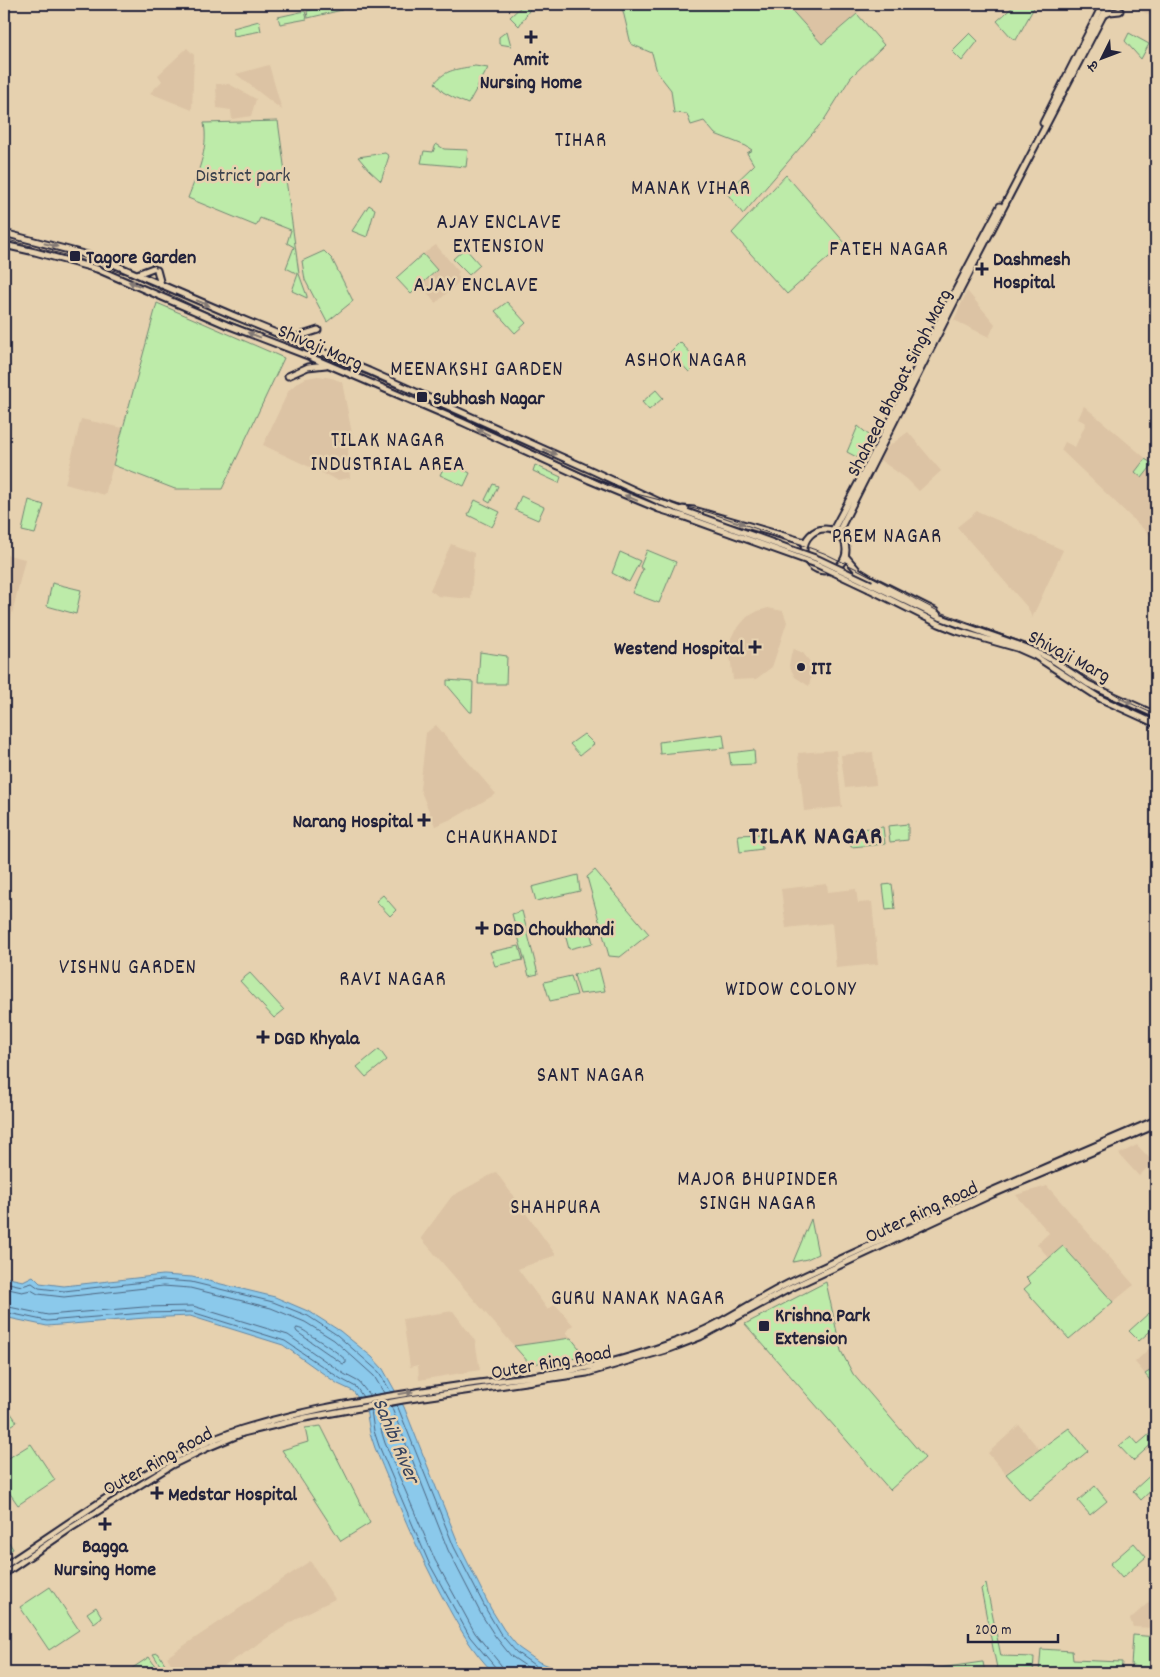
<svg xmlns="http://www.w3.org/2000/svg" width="1160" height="1677" font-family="Dekko,'Playpen Sans Deva',sans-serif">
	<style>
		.built { fill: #dcc3a4 }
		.green { fill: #bdeba9; stroke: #708672 }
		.water { fill: #8bc9eb; stroke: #6186a5 }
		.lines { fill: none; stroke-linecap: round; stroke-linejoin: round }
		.shore { stroke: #4c6581; stroke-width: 1 }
		.major-casing { stroke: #22223b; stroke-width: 9 }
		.major { stroke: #e6d1af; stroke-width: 5 }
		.rail { stroke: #22223b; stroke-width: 1 }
		.major-bridge-casing { stroke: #22223b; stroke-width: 9; stroke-linecap: butt }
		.major-bridge { stroke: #e6d1af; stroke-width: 5 }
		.oneway { fill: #847a75 }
		.poi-dot { fill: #22223b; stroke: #e6d1af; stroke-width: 2 }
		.labels { text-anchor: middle; stroke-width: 5; stroke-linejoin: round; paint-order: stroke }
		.poi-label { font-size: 20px; font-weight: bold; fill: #22223b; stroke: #e6d1af; text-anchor: start }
		.park-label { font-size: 20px; fill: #39404c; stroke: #e6d1af }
		.street-label { font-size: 20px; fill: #22223b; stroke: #e6d1af }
		.neighbourhood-label { font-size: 21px; letter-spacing: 1px; fill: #22223b; stroke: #e6d1af }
		.water-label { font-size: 21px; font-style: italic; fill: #37435e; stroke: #e6d1af }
		.district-label { font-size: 25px; font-weight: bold; letter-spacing: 1px; fill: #22223b; stroke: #e6d1af }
	</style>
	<rect width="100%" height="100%" fill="#e6d1af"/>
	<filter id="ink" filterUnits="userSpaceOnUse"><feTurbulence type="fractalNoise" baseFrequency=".02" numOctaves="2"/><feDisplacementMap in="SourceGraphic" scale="10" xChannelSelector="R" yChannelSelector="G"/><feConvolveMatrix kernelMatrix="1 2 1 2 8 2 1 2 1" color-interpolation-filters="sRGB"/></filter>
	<g filter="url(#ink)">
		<path class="built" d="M786,4H868L822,44Z
			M1127,4H1156V18Z
			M187,48L194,55L192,110L150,93L162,81L158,75Z
			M269,65L282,110L236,74Z
			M216,84H229L256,99L251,116L232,119L231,110L217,108Z
			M436,245L459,272L457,275L461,280L436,303L421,285L437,270L423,254Z
			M967,291L995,324L989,337L954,320Z
			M318,376L332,378L342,382L353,439L348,451L350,478L337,480L263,445L289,390L297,383L306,378Z
			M1084,406L1156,467V541L1061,450L1065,442L1075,447L1086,423L1078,419Z
			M81,419L123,428L105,495L65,484Z
			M908,432L941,471L919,491L907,479L880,460L885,449Z
			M977,511L1063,550L1032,618L1028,608L957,527Z
			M451,544L474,553L471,599L438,596L430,590Z
			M4,554L25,559L6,639L4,638Z
			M768,608L783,611L787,622L772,667L756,679L733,680L730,654L731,638L734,632L747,617L758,611Z
			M794,649L803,653L810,662L812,674L809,686L795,677L789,666L791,654Z
			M436,725L496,794L456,817L435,826L420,789L426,733Z
			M836,750L842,807L804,811L798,753Z
			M873,752L876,785L845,788L841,755Z
			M827,884L828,892L856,889L858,903L872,902L878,964L836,968L832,923L786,928L781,889Z
			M1137,1145L1153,1162L1139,1176L1119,1154Z
			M496,1172L556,1255L518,1269L548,1310L555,1304L573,1325L566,1332L571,1338L514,1346L421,1238L452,1196Z
			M1047,1186L1134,1285L1113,1302L1064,1246L1049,1258L1037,1244L1049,1233L1016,1195Z
			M1156,1280V1301L1146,1289Z
			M453,1311L475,1341L480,1370L419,1380L418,1365L410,1367L403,1319Z
			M1156,1342V1367L1145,1374L1135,1362Z
			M1019,1425L1039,1449L1005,1473L988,1453Z
			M310,1561L335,1599L299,1617L214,1673H177L167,1657Z
			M1156,1596V1628L1133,1627L1130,1619Z"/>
		<path class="green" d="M337,4H341L342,10L308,18L307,11Z
			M524,4H530L532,6L519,26L510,17Z
			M631,4H786L822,44L857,14L884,45L851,77L824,120L743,214L726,192L754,165L747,153L752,150L746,146L715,134L704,121L691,125L687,114L674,113L671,90L657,72L652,53L631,44L622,7H630Z
			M1016,4H1036L1016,40L1011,37L997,21Z
			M305,11L307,19L280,24L278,17Z
			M259,21L261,31L234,36L233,28Z
			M507,31L511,46L499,44V37Z
			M970,33L978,41L962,61L952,51Z
			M1129,33L1149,44L1141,59L1125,41Z
			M475,66L488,68L468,104L456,99L443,92L435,83C445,69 459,69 475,66Z
			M278,121L299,274L307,296V298L292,291L298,274L286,268L294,247L287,243L291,230L260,218L256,226L188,198C197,174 209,150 204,123Z
			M436,144L444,149L468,150L466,167L421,163L424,151L433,152Z
			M385,153L389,156L381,181L369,170L358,157Z
			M786,175L845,243L787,294L732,233Z
			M369,205L375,209L367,237L352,231Z
			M465,248L480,265L469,275L453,259Z
			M324,251L332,259L353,301L327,322L305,280L302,261Z
			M423,254L437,270L411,294L396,278Z
			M507,302L526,323L515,333L495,311Z
			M157,303L284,358L222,489H175L113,465Z
			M680,342L700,363L689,372L670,352Z
			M656,390L663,398L649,410L642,402Z
			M858,426L870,436L869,441L874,447L866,462L847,452Z
			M1145,459L1153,464L1142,478L1135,472Z
			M447,461L470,473L464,486L440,475Z
			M535,465L561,477L559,483L533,471Z
			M493,484L498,486L490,503L485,500Z
			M521,496L544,507L538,520L515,510Z
			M29,500L44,505L35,534L22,531Z
			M475,500L500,512L492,527L468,515Z
			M647,550L676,562L659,603L632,593L643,569L640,567Z
			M620,552L640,561L629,582L612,573Z
			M52,583L81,590L76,614L47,606Z
			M480,652L507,656L506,684H478Z
			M447,680L473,682L472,712H470L447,685Z
			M584,734L594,744L580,755L570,744Z
			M723,734L725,748L660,754L659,742Z
			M754,750L755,764L731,765L729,753Z
			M908,824V840L890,842L888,826Z
			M883,827L885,844L851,847L849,830Z
			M761,834L762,849L740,852L738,835Z
			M595,870L649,934L620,957L609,956L587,877Z
			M578,875L580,891L536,901L532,887Z
			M892,884L895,909L886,910L883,885Z
			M383,895L396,910L390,916L376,901Z
			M522,911L538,974L529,976L512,914Z
			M589,928L593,943L569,949L565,934Z
			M519,946L523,960L495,966L490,952Z
			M599,968L605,991L580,994L574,975Z
			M250,973L284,1010L274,1018L240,981Z
			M571,976L577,995L550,1001L544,982Z
			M379,1049L387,1060L366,1077L357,1067Z
			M811,1219L818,1254L807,1259L793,1262Z
			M1063,1246L1113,1302L1069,1339L1024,1289L1031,1283L1026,1278Z
			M826,1282L841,1351L853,1374L925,1458L890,1490L745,1324Z
			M1149,1313L1156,1320V1326L1139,1341L1129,1331Z
			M571,1338L586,1357L530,1364L514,1346Z
			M1156,1367V1388L1145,1374Z
			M4,1403L17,1422L4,1430Z
			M321,1426L370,1523L341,1541L282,1450L308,1442L305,1428Z
			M1069,1428L1088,1451L1029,1500L1006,1474Z
			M1152,1432L1156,1437V1440L1133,1461L1119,1446L1131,1436L1138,1444Z
			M31,1444L55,1480L18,1505L4,1485V1461Z
			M1156,1470V1486L1141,1500L1133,1491Z
			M1095,1486L1107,1501L1090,1515L1078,1501Z
			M4,1534L13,1549L4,1555Z
			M1134,1543L1146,1557L1122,1578L1110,1564Z
			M986,1584L1001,1656L1034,1657L1033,1673H998L981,1589Z
			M50,1587L79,1630L49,1650L20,1607Z
			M96,1607L102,1617L94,1623L87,1613Z
			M1133,1635L1156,1637V1668L1131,1666Z
			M1041,1649L1072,1651L1073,1660L1122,1662L1121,1673H1039Z
			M158,1653L171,1673H165L153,1654Z
			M149,1657L160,1673H125Z
			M983,1662L985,1673H905L982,1662Z"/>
		<path class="water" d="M163,1275L192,1277L275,1297L310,1312L340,1331L372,1357L383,1369L404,1407L459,1545L491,1609L504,1630L519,1648L539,1662L568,1673H494C470,1649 459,1627 443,1598C416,1549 396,1498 375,1448L370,1433L366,1409L353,1391L338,1384L283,1345L190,1316L145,1318L47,1326L4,1317V1277L23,1281L33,1276L40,1283L64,1286Z"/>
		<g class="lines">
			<path class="shore" d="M4,1282L22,1286L32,1283L39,1288L64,1291L162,1280L191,1282L273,1302L308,1316L337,1335L379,1372L391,1392
				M4,1288L22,1292L31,1290L38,1294L64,1297L163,1286L190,1288L271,1308L305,1322L334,1340L374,1376L384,1393
				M4,1306L48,1315L144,1307L193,1306L288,1335L344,1374L359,1382L370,1396
				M4,1312L47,1321L144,1313L192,1312L285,1341L341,1379L356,1387L363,1397
				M297,1328C304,1329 309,1335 315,1338C326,1345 336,1351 346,1360V1363L343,1364L297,1332L296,1330Z
				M397,1405L454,1547L487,1611L500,1633L516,1652L537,1667L554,1673
				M391,1406L448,1550L481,1614L495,1636L511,1656L536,1673
				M377,1409L381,1430L385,1443L435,1560L475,1633L501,1665L504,1673
				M371,1410L374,1431L379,1446L429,1563L470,1637L496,1668L497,1673"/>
			<g class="major-casing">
				<path id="major" d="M1119,6V4
					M1104,15L1110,12L1120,11
					M1043,123L1103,4
					M4,233L99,258L232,315L369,371L593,471L662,503L687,512
					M4,245L35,252L97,269L227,325L308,356L462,422L589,480L659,509L685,517
					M157,270L161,285
					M137,274L153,268
					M290,339L318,330
					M288,376L308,367L326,365
					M683,509L694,510L805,542
					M804 550a21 21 0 1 1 42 0a21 21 0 1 1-42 0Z
					M833,530L879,444L939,322L1000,206
					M838,533L961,289L1109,4
					M846,557L858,571L871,579L935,611L939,617
					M871,584L939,617L1036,651L1054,661L1088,684L1156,715
					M869,589L939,624L957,631L1017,648L1035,656L1101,699L1156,724
					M4,1566C78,1518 158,1456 242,1429C316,1406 394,1395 470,1384C509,1379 549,1375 588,1367C614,1362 640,1354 666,1345C684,1339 702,1332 718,1323C742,1310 765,1295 789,1283C910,1226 1033,1172 1156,1120
					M4,1574L71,1528L172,1465L207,1448L243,1433L305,1418L403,1400L587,1373L669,1349L700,1337L789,1289L993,1194L1156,1125"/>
			</g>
			<use href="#major" class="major"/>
			<path class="rail" d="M4,239L73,257L131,276L217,317L367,375L419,398L613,488L711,513L766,532L824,553L861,571L938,611L1017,640L1055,658L1130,703L1156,715"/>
			<g class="major-bridge-casing">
				<path id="major-bridge" d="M687,512L818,559L871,584
					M685,517L816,564L869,589"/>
			</g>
			<use href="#major-bridge" class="major-bridge"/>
		</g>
		<defs><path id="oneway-solid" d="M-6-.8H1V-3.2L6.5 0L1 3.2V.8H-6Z" transform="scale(1.25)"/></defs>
		<g class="oneway">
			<use href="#oneway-solid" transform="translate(51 245) rotate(14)"/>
			<use href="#oneway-solid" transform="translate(135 284) rotate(-158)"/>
			<use href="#oneway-solid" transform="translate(203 303) rotate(23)"/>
			<use href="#oneway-solid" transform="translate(254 335) rotate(-159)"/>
			<use href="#oneway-solid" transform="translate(483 432) rotate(-155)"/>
			<use href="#oneway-solid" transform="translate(550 452) rotate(24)"/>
			<use href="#oneway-solid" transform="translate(631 498) rotate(-157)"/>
			<use href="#oneway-solid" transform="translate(738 522) rotate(16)"/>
			<use href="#oneway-solid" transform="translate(1126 701) rotate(24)"/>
			<use href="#oneway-solid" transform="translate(406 1393) rotate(-9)"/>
		</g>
	</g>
	<g class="poi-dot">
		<path d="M528.5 29.5h5v5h5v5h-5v5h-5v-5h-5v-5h5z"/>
		<rect x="69" y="250" width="12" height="12" rx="2.5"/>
		<path d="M979.5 261.5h5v5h5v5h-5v5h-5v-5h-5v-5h5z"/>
		<rect x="416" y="391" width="12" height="12" rx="2.5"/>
		<path d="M752.5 639.5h5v5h5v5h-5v5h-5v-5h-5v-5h5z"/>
		<circle cx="801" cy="667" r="5"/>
		<path d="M421.5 812.5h5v5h5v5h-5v5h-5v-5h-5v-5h5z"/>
		<path d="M479.5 920.5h5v5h5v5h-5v5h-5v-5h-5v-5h5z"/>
		<path d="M260.5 1029.5h5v5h5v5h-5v5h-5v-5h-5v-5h5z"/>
		<rect x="758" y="1320" width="12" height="12" rx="2.5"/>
		<path d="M154.5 1485.5h5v5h5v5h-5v5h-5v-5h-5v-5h5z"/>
		<path d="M102.5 1516.5h5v5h5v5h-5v5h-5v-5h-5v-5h5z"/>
	</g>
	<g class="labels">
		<g class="poi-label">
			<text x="531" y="65" text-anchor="middle">Amit<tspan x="531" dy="23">Nursing Home</tspan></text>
			<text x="86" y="263">Tagore Garden</text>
			<text x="993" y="265">Dashmesh<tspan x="993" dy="23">Hospital</tspan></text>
			<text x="433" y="404">Subhash Nagar</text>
			<text x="744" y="654" text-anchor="end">Westend Hospital</text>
			<text x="811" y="674">ITI</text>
			<text x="413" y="827" text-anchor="end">Narang Hospital</text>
			<text x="493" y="935">DGD Choukhandi</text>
			<text x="274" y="1044">DGD Khyala</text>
			<text x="775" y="1321">Krishna Park<tspan x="775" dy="23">Extension</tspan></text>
			<text x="168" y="1500">Medstar Hospital</text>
			<text x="105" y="1552" text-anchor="middle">Bagga<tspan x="105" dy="23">Nursing Home</tspan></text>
		</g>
		<g class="park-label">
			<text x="243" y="181">District park</text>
		</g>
		<g class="street-label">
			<text transform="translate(321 346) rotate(23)" y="7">Shivaji Marg</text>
			<text transform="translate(898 382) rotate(-63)" y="7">Shaheed Bhagat Singh Marg</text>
			<text transform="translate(1070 655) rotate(28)" y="7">Shivaji Marg</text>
			<text transform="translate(921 1211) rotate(-25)" y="7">Outer Ring Road</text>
			<text transform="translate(551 1361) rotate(-10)" y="7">Outer Ring Road</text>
			<text transform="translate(157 1460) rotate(-29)" y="7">Outer Ring Road</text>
		</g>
		<g class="neighbourhood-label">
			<text x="581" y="146">TIHAR</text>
			<text x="691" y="194">MANAK VIHAR</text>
			<text x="499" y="228">AJAY ENCLAVE<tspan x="499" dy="24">EXTENSION</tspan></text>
			<text x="889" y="255">FATEH NAGAR</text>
			<text x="476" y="291">AJAY ENCLAVE</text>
			<text x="686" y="366">ASHOK NAGAR</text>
			<text x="477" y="375">MEENAKSHI GARDEN</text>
			<text x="388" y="446">TILAK NAGAR<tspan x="388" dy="24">INDUSTRIAL AREA</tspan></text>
			<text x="887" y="542">PREM NAGAR</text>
			<text x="502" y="843">CHAUKHANDI</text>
			<text x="128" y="973">VISHNU GARDEN</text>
			<text x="393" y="985">RAVI NAGAR</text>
			<text x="791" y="995">WIDOW COLONY</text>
			<text x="591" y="1081">SANT NAGAR</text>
			<text x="758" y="1185">MAJOR BHUPINDER<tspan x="758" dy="24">SINGH NAGAR</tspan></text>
			<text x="556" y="1213">SHAHPURA</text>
			<text x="638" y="1304">GURU NANAK NAGAR</text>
		</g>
		<g class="water-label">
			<text transform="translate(397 1440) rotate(67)" y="7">Sahibi River</text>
		</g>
		<g class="district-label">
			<text x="816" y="843">TILAK NAGAR</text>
		</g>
	</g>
	<rect width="1160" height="1677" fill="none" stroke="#e6d1af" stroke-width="20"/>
	<rect x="10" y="10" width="1140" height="1657" fill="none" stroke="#22223b" stroke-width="2" filter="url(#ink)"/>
	<g transform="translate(1102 58) rotate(228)" stroke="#e6d1af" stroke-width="4" paint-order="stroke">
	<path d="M0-4L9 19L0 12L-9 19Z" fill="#22223b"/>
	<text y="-8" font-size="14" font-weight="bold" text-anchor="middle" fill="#22223b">उ</text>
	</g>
	<path d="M968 1634v8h90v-8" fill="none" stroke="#22223b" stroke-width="2.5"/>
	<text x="975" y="1634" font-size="15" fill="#22223b" stroke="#e6d1af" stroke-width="4" paint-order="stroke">200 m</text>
</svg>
